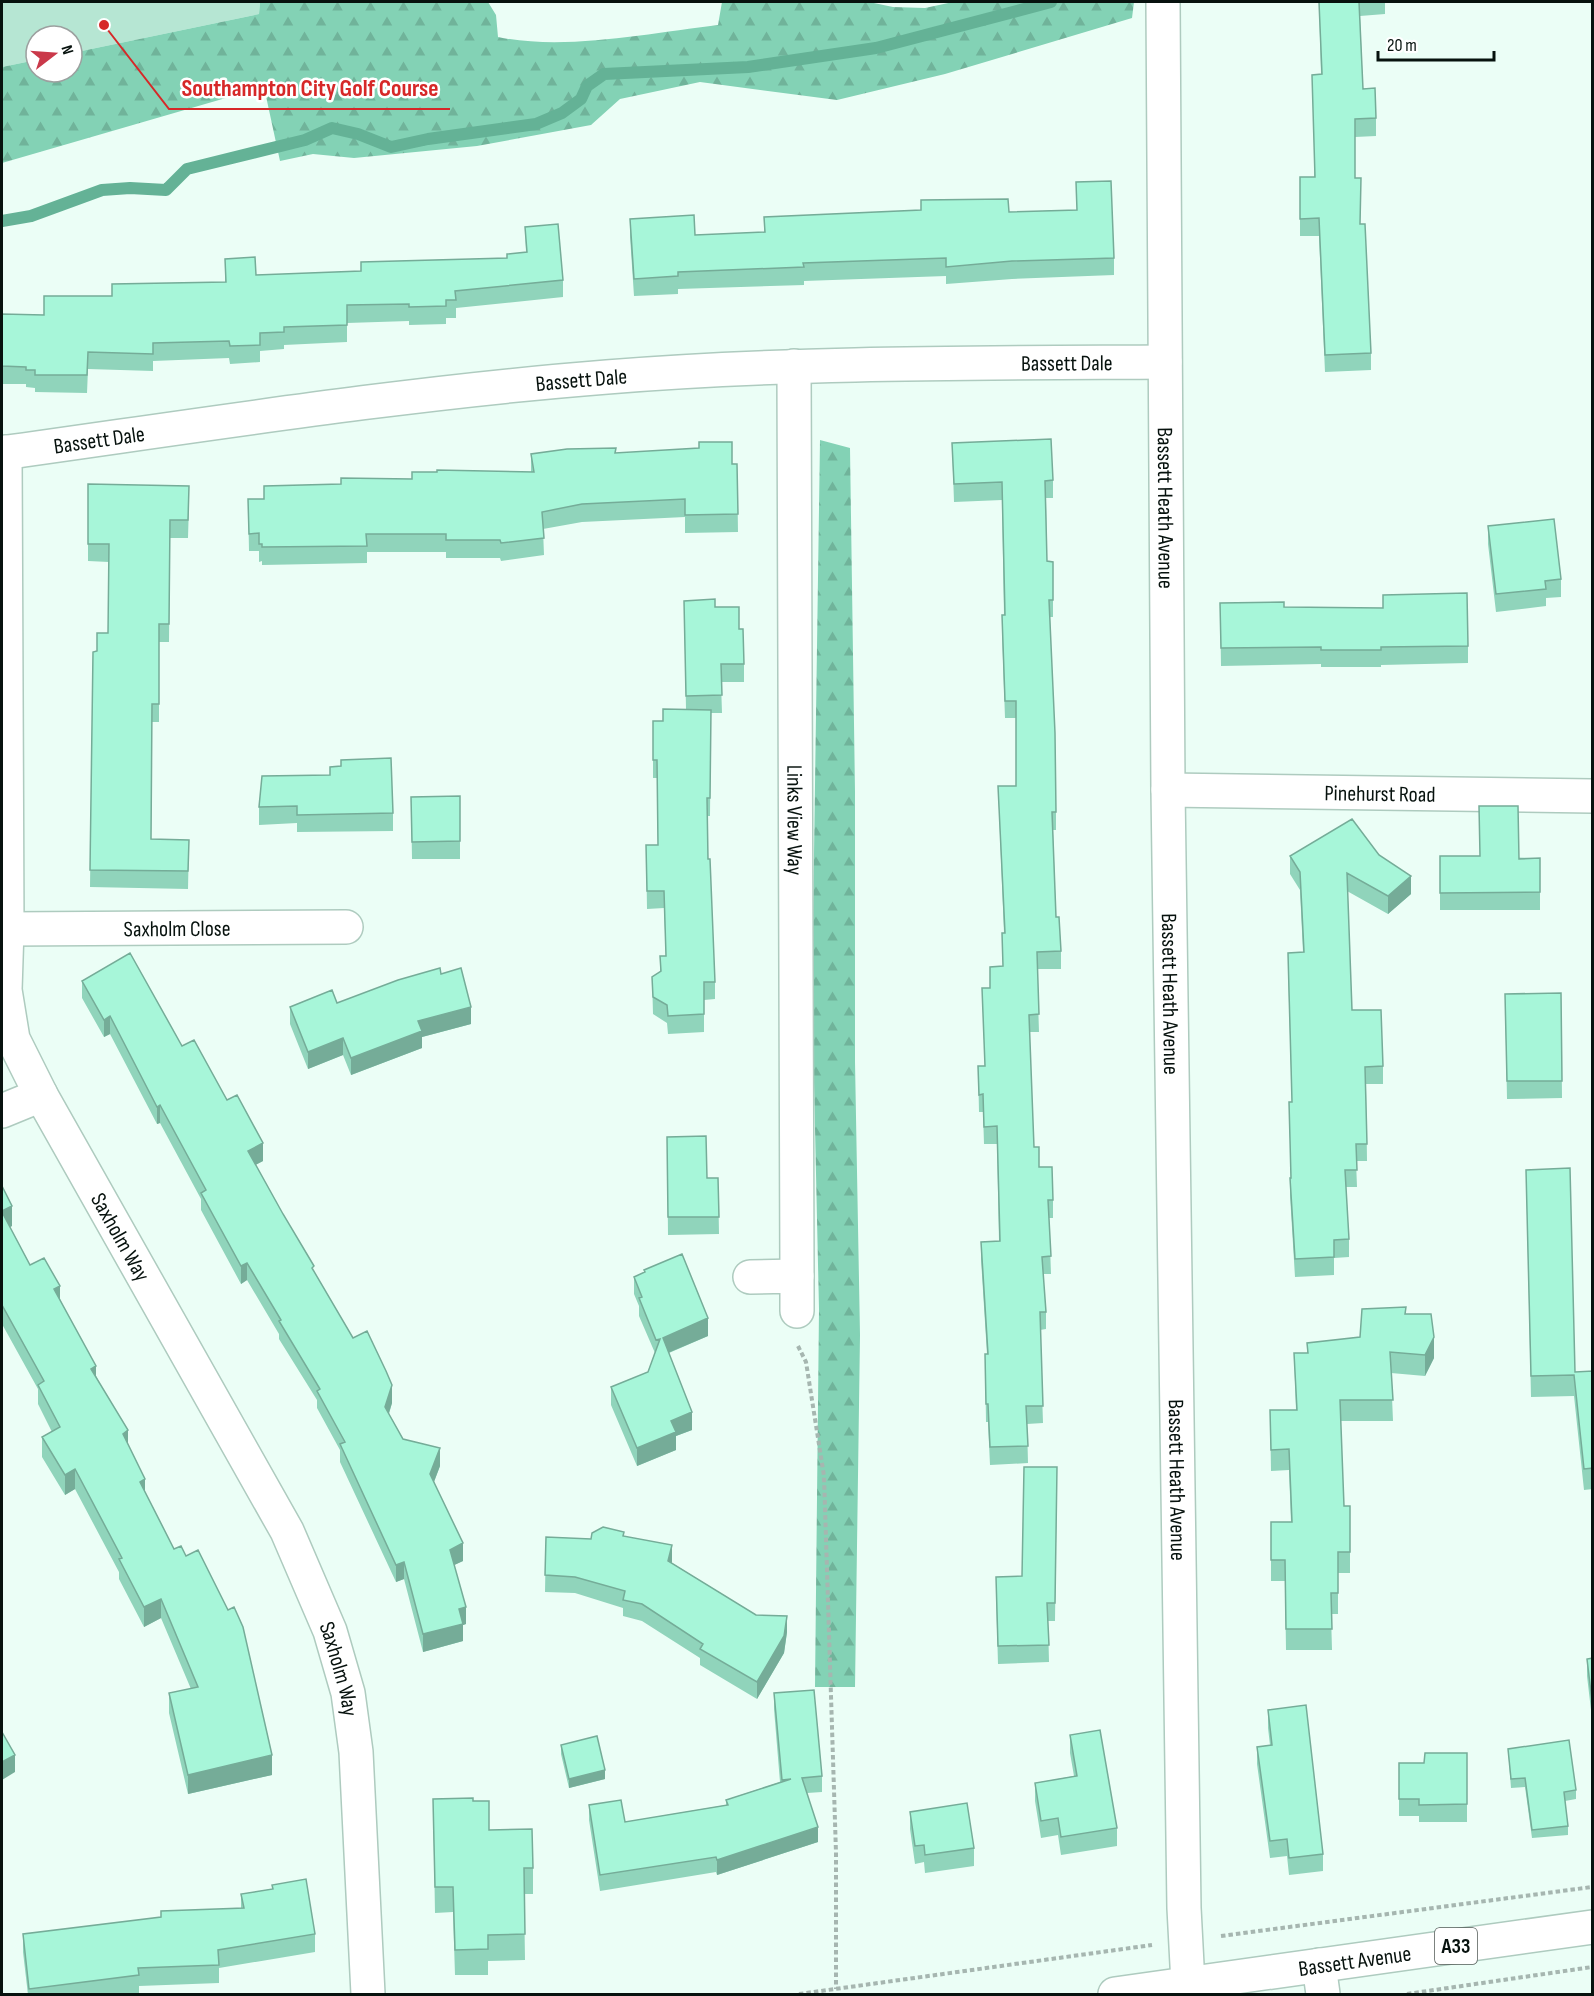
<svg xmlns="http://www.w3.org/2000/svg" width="1594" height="1996" font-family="'Sofia Sans Condensed',sans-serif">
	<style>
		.green { fill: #b6e6d3 }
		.forest { fill: url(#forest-firs) }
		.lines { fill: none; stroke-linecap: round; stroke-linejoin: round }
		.stream { stroke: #64b296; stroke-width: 12 }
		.street-casing { stroke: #aecbbf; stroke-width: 36 }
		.primary-casing { stroke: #aecbbf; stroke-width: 36 }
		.path { stroke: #a6b6b0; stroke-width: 4; stroke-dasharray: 4.5 3; stroke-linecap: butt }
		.street { stroke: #fff; stroke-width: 33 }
		.primary { stroke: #fff; stroke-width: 33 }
		.wall { fill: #90d4bb }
		.shaded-wall { fill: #75ac98 }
		.building { fill: #a7f6d9; stroke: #75ac98; stroke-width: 1.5 }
		.labels { text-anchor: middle; stroke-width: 5; stroke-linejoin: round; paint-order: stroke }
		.shield { fill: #fff; stroke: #515956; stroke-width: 1.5 }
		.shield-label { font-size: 21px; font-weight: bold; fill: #07120e }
		.street-label { font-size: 22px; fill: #07120e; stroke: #fff }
		.leader { fill: none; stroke: #d62828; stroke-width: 2 }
		.callout-dot { fill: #d62828; stroke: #fff; stroke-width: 2 }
		.callout-label { font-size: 24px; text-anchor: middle; font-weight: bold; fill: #d62828; stroke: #fff; stroke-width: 5; stroke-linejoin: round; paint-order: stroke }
	</style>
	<defs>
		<pattern id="forest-firs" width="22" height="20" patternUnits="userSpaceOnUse" patternTransform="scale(1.5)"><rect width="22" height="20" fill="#83d2b5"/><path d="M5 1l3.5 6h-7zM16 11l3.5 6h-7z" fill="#70b39a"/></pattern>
	</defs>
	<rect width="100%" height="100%" fill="#ebfef6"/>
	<path class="green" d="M2,2H260L259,14L72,53V36H36V60L2,67Z"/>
	<path class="forest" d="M260,2H488L496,15L498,37C565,51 650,33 718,25L722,2H869L893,7L925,8L953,2H1134L1132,18L945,74L837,100L700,82L620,99L591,125L477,146L354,158L313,154L280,161L264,87L2,163V67L36,60V72H72V53L259,14Z
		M820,440L850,448L855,792V1062L860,1335L855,1687H815L819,1309L812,992Z"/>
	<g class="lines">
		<path class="stream" d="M2,221L31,216L102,190L130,188L166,190L187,169L305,140L332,128L358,134L391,147L428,139L536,124L562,113L581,99L587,86L604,74L748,67L876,48L1051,2"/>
		<g class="street-casing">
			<g id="street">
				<path id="s1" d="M1163,2L1168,790L1184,1908L1188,1984"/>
				<path id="s2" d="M794,366L797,1276"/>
				<path id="s3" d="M5,452L7,929L5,990L13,1039L41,1095L287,1531L330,1631L348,1693L356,1752L368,1994"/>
				<path id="s4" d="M2,453C203,425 404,393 607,377C793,362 979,363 1165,362"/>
				<path id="s5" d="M1168,790L1592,796"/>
				<path id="s6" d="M7,929L346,927"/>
				<path d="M2,1111L41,1095"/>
				<path d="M750,1277L797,1276V1311"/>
				<path d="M1319,1965L1323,1994"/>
			</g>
		</g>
		<g class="primary-casing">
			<g id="primary">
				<path id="s7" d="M1115,1994L1592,1927"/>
			</g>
		</g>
		<path class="path" d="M798,1346L806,1362L824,1476L836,1853V1989
			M1221,1936L1592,1887
			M799,1994L1152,1945
			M1407,1994L1592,1967"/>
		<use href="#street" class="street"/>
		<use href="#primary" class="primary"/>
	</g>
	<path class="wall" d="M1319,2H1385V14L1360,16L1363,89L1376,118V136L1355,137V178L1361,195L1360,224L1371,353V370L1325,372L1319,236H1300V177H1314L1321,74Z
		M1076,182L1114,258V275L1012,279L946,284V276L804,281V285L678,289V294L634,296L630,236V219L695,235L764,232V217L1009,212L1077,210Z
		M525,227L563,280V297L456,308V318H446V324L409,325V321L347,323V342L284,345V349L260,351V362L230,364L229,358L153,361V371L88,369L87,393L35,392V388L26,387V384H2V314L44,315L112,296L225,282V259L256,275L361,271L507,258L526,252Z
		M952,443L1053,480V498H1046L1047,561L1053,562V617H1050L1056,812V830H1053L1056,917L1061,951V969H1037L1039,1032H1029L1034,1147L1039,1167L1053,1200V1218H1049L1051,1274H1043L1046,1312V1329L1040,1330L1043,1423L1027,1424L1028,1463L990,1465L988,1422H986L985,1354H987L981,1259V1242L999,1241L997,1144H984L983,1112H979L978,1066H985L982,988H990L1003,966L1002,933H1004L998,786H1016V718H1005L1002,632V615H1004L1002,500L954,502Z
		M616,453L737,464L738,532L685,533V517L582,522L543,529L544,555L501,561L500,558H446V552H367V563L262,565V561L259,562V551H249L248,499H264L341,484L531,472V454Z
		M88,484L189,504L188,538H170L169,642H159V722H152L151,839L189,840L188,889L90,887L93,652L97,651L108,633L109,562L88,561Z
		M1488,526L1561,579V597L1546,598V606L1496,612L1488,544Z
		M684,601L715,607L739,629L744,664V682H721L722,713H711L710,816H707L708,859L715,982V999L704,1000V1032L668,1034L667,1023L653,1014L652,977L660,972V956H666L664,908L647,909L646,845H658L657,778H653V721H663L686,709Z
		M1220,603L1284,607L1468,646V663L1381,665V667H1321V664L1221,666Z
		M341,760L393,813V831L297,832V823L259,825V807L330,775L341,766Z
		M460,796V859H412L411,797Z
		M1379,855L1411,894L1388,914L1347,891L1352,1010L1383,1066V1084H1366L1367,1161H1356L1357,1187H1346L1349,1239V1257L1334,1258V1275L1295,1277L1290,1195V1178H1291L1289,1102H1292L1288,970L1303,952L1300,890L1290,874V856Z
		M1440,856L1540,858V910H1440Z
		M441,974L471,1024L422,1037V1048L351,1075L343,1055L308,1069L290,1024V1007L337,1003Z
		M82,981L182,1046L227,1100L263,1161L255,1165L314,1272L392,1403L389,1414L403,1439L440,1466L434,1482L463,1561L454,1565L466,1624L463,1625V1641L423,1652L404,1579L396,1582L340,1462V1450L317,1408V1400L279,1339V1334L247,1280L241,1284L201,1210V1199L160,1123L157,1124L110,1034L104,1037L82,998Z
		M1561,993L1562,1098L1507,1099L1505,994Z
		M667,1137L707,1178H718L719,1234L668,1235Z
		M1526,1170L1575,1372L1593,1371V1489L1584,1490L1574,1396L1531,1397Z
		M2,1186L12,1226L10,1227L30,1265L60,1299L128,1444L145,1493L272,1775L188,1794L169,1713V1693L191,1689L161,1618L144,1627L119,1579V1572L75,1489L65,1495L42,1457V1437L52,1432L38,1404V1389L2,1324Z
		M644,1270L708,1336L669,1353L692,1430L676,1436V1450L637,1466L611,1405V1387L648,1372L655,1353L639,1316V1306L634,1294V1277L644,1272Z
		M1406,1314L1434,1358L1425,1376L1391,1373L1393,1421H1340L1344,1506H1350V1573H1338V1614H1331L1332,1650H1286L1285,1581H1271V1522H1291L1289,1470L1271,1471L1270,1410H1296L1294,1353H1307V1343L1360,1337Z
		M1057,1467L1055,1621H1048L1049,1662L998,1664L996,1594L1022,1576Z
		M624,1536L672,1563L756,1615L787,1632L784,1653L757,1699L700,1665V1658L642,1621L623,1616V1608L575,1593L545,1592L546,1537L591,1539Z
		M1593,1658V1727L1587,1676V1659Z
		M774,1693L822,1776V1792L807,1793L818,1842L717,1875L716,1872L600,1891L589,1820V1805L625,1822L726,1805V1800L780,1782L774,1709Z
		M1268,1710L1323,1854V1871L1289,1875L1287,1856L1270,1858L1257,1764V1747L1270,1745L1268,1728Z
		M1070,1735L1117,1828V1846L1061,1855L1058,1835L1041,1838L1035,1801V1783L1074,1776L1070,1753Z
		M561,1745L605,1779L569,1788L561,1754Z
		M1508,1749L1576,1790V1799L1565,1801L1568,1826V1835L1532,1838L1525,1787L1511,1788Z
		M1467,1753V1822H1419V1816H1399V1763H1424Z
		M433,1799L473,1801L489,1830L533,1868V1894H524L525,1960L488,1961V1975H455L453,1912L435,1913Z
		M910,1812L974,1848V1866L925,1873L924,1862L915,1864L910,1829Z
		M272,1885L315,1934V1952L219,1968V1983L139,1986V1993L125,1995H28L23,1952V1934L241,1908V1894L272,1889Z"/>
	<path class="shaded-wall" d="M1411,876V894L1388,914V896Z
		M471,1007V1024L422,1037V1048L351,1075V1058L418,1021Z
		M110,1016V1034L104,1037V1020Z
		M343,1038V1055L308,1069V1052Z
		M160,1105V1123L157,1124V1107Z
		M263,1143V1161L248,1169V1151Z
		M12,1206V1226L2,1231V1211Z
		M247,1263V1280L241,1284V1266Z
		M60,1286V1306L54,1289Z
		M708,1318V1336L663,1355V1338Z
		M1434,1337V1358L1425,1376V1355Z
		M96,1366V1385L91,1369Z
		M392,1385V1403L385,1425V1407Z
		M692,1412V1430L676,1436V1450L637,1466V1448L671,1421Z
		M128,1430V1450L123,1434Z
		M440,1448V1466L430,1492V1474Z
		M75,1469V1489L65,1495V1475Z
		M145,1479V1499L140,1482Z
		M463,1543V1561L450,1567V1550Z
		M672,1545V1562L668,1577V1561Z
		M404,1562V1579L396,1582V1565Z
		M161,1599V1618L144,1627V1607Z
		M466,1607V1624L463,1625V1641L423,1652V1634L459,1609Z
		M787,1616V1632L784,1653L757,1699V1682Z
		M15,1755V1772L2,1780V1762Z
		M272,1755V1775L188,1794V1775Z
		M605,1770V1779L569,1788V1779Z
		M818,1827V1842L717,1875V1860Z"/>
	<path class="building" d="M1319,2H1359L1363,89L1375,88L1376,118L1355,119V178H1361L1360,224H1365L1371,353L1325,355L1319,218L1300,219V177H1315L1312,75L1322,74Z
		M1111,181L1114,258L1012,261L946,267V258L803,263L804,267L678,272V276L634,279L630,219L694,215L695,235L765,232L764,217L921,210V200L1008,199L1009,212L1077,210L1076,182Z
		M558,224L563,280L455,291L456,300H446V306L409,307V304L347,305V325L284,327V332L260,333V345L230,346L229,341L153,343V354L88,352L87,375H35V370H26V367L2,366V314L44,315V296H112V284L226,282L225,259L255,257L256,275L361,271V262L507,258V254L527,252L525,227Z
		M1051,439L1053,480L1045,481L1047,561L1053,562V600H1049L1055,733L1056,812H1052L1056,917H1059L1061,951L1037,952L1039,1014L1029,1015L1034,1147H1039V1167H1052L1053,1200H1048L1051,1256L1042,1257L1046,1312H1040L1043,1406H1026L1028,1446L990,1447L988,1404H986L985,1354H988L981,1242L1000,1241L997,1126L984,1127L983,1094L979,1095L978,1066H985L982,988H990V967L1003,966L1002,933H1005L998,786H1016V701H1005L1002,615H1005L1002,482L954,484L952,443Z
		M699,442H732V464H737L738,514L685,515V499L582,504L542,512L544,538L501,543L500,540H446V534H366L367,546L262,547V544H259V533L249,534L248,499H264V486L341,484V478L412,479V472H437V470L534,472L531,454L567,449L616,448L615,453L699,448Z
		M88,484L189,486L188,520H170L169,624H159V704H152L151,839L189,840L188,871L90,870L93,652L97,651V633H108L109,544H88Z
		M1554,519L1561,579L1545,581L1546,589L1496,594L1488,526Z
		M1467,593L1468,646L1381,647V650H1321V647L1221,648L1220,603L1284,602V607L1383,608V595Z
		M715,599V607H739V629H743L744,664H721L722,695L686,696L684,601Z
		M663,709L711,710L710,798H707L708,859H710L715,982H704V1014L668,1016L667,1005L653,997L652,977L661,971L660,956H666L664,891H647L646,845H658L657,760H653V721H663Z
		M391,758L393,813L297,815V806L259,807L262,776L330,775V767L341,766V760Z
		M460,796V841L412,842L411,797Z
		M1479,806H1518L1519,859L1540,858V892L1440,893V856H1480Z
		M1352,819L1379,855L1411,876L1388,896L1347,873L1352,1010H1381L1383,1066L1365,1067L1367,1144H1356L1357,1170H1345L1349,1239L1334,1240V1257L1295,1259L1290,1178H1291L1289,1102H1292L1288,953L1304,952L1300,872L1290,856Z
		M130,953L182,1046L194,1040L227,1100L237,1095L263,1143L248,1151L283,1214L314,1266L312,1268L353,1338L367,1331L386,1371L392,1385L385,1407L403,1439L440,1448L430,1474L463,1543L450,1550L466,1607L459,1609L463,1624L423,1634L404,1562L396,1565L340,1444L345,1442L317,1391L320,1389L279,1321L281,1320L247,1263L241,1266L201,1193L206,1190L160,1105L157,1107L110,1016L104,1020L82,981Z
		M440,968L441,974L461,968L471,1007L418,1021L422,1031L351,1058L343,1038L308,1052L290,1007L332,990L337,1003L398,980Z
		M1561,993L1562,1081H1507L1505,994Z
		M706,1136L707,1178H718L719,1217H668L667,1137Z
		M1570,1168L1575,1372L1593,1371V1468L1584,1469L1574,1375L1531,1376L1526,1170Z
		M2,1186L12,1206L2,1211Z
		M2,1212L30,1265L44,1258L60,1286L54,1289L96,1366L91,1369L128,1430L123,1434L145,1479L140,1482L174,1549L181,1546L186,1556L198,1550L228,1610L234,1607L243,1627L272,1755L188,1775L169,1693L198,1687L161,1599L144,1607L119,1559L122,1558L75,1469L65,1475L42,1437L60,1427L38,1385L44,1381L2,1305Z
		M682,1254L708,1318L663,1338L692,1412L671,1421L676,1432L637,1448L611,1387L648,1372L660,1339L656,1340L639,1298L642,1297L634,1277L645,1272L644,1270Z
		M1406,1307L1405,1314H1431L1434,1337L1425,1355L1390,1352L1393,1400H1340L1344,1506H1350V1552H1338V1593H1331L1332,1629H1286L1285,1560H1271V1522H1292L1289,1449L1271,1450L1270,1410H1297L1294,1353H1308L1307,1343L1360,1337L1362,1309Z
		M1024,1467H1057L1055,1603H1047L1049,1645L998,1646L996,1577L1022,1576Z
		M603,1527L624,1532L623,1536L672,1545L668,1561L756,1615L787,1616L784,1636L757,1682L700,1649L703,1644L642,1604L623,1600L625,1591L575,1577L545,1575L546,1537L591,1539L592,1533Z
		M1593,1658V1709L1587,1659Z
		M814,1690L822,1776L802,1778L818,1827L717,1860L716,1857L600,1875L589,1805L621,1800L625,1822L728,1805L726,1800L791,1779L782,1780L774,1693Z
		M1306,1705L1323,1854L1289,1858L1287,1839L1270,1841L1257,1747L1272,1745L1268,1710Z
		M1100,1730L1117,1828L1061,1837L1058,1818L1041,1821L1035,1783L1077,1776L1070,1735Z
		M2,1732L15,1755L2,1762Z
		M597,1736L605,1770L569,1779L561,1745Z
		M1569,1740L1576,1790L1564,1792L1568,1826L1532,1830L1525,1778L1511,1779L1508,1749Z
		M1425,1753H1467V1804L1419,1805V1799H1399V1763H1424Z
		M473,1798V1801H489V1830L532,1829L533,1868H524L525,1934L488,1935V1949L455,1950L453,1887H435L433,1799Z
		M967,1803L974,1848L925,1855L924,1845L915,1846L910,1812Z
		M306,1879L315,1934L218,1950L219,1965L138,1968L139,1975L29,1989L23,1934L161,1917V1911L244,1908L241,1894L273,1889L272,1885Z"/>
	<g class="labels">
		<rect class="shield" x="1435" y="1928" width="42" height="36" rx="4.5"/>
		<g class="shield-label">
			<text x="1456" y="1953">A33</text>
		</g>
		<g class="street-label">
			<text dy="8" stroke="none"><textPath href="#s4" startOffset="1070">Bassett Dale</textPath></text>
			<text dy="8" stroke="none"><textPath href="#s4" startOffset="584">Bassett Dale</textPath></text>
			<text dy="8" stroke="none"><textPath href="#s4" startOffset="98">Bassett Dale</textPath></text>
			<text dy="8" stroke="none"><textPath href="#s1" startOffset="506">Bassett Heath Avenue</textPath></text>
			<text dy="8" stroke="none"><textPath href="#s5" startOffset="212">Pinehurst Road</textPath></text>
			<text dy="8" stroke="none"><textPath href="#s2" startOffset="454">Links View Way</textPath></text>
			<text dy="8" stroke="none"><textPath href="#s6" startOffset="170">Saxholm Close</textPath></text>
			<text dy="8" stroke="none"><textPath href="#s1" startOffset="992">Bassett Heath Avenue</textPath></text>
			<text dy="8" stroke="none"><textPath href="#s3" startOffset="813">Saxholm Way</textPath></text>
			<text dy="8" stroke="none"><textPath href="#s1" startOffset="1478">Bassett Heath Avenue</textPath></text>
			<text dy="8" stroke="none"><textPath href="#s3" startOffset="1299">Saxholm Way</textPath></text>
			<text dy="8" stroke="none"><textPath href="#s7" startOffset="242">Bassett Avenue</textPath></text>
		</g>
	</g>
	<path class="leader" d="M104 25L169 109H450"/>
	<circle class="callout-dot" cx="104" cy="25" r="6"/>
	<g class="callout-label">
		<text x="310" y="96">Southampton City Golf Course</text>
	</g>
	<rect width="1594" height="1996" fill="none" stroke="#07120e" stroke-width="6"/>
	<g transform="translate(54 54) rotate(73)"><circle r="28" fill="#ffffff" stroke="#9ca09f" stroke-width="1.5"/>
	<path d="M0-4.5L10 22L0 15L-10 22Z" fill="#ca394a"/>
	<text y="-9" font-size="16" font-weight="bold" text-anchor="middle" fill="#07120e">N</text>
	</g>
	<path d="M1378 51v9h116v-9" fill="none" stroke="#07120e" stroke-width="3"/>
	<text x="1387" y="51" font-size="18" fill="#07120e" stroke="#ffffff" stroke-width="4.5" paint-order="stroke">20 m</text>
</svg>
